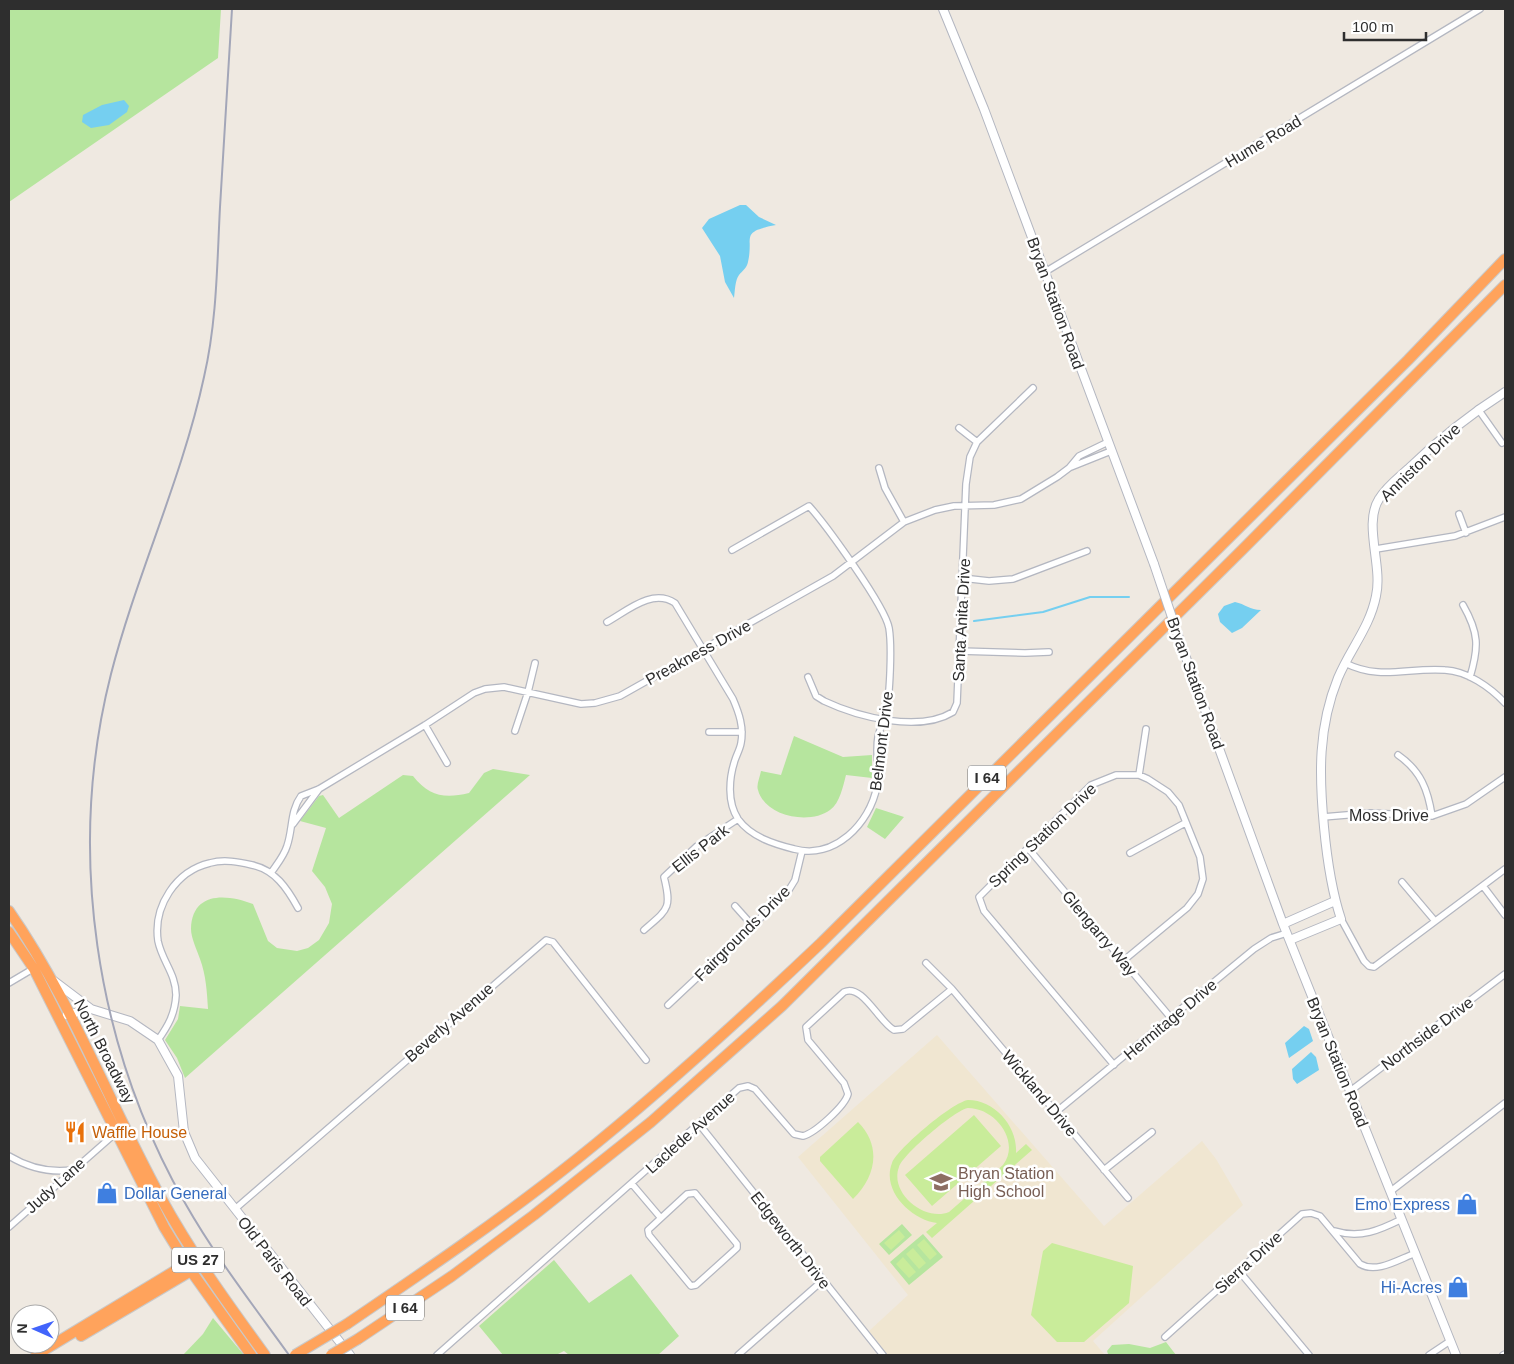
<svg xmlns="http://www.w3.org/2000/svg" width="1514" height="1364" font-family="Arial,sans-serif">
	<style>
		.education { fill: #f0e6d1 }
		.green { fill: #b6e59e }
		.pitch { fill: #c9ec9a; fill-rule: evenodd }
		.water { fill: #75cff0 }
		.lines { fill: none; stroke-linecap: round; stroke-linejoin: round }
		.stream { stroke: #75cff0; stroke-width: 2 }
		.street-casing { stroke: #b4b7c1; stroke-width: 8 }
		.secondary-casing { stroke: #b4b7c1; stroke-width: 10 }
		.highway-casing { stroke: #c9c9c9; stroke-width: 12 }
		.street { stroke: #fff; stroke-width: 5.5 }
		.secondary { stroke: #fff; stroke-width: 8 }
		.highway { stroke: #ffa35c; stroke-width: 10 }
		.rail { stroke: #a3a6b8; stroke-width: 2 }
		.secondary-bridge-casing { stroke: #b4b7c1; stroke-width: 10; stroke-linecap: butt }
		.highway-bridge-casing { stroke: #c9c9c9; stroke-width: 12; stroke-linecap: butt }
		.secondary-bridge { stroke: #fff; stroke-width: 8 }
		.highway-bridge { stroke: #ffa35c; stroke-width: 10 }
		.labels { text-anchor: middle; stroke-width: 5; stroke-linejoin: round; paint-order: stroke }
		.shield { fill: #fff; stroke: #6d6d6d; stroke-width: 1 }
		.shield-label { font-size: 15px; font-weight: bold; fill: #2e2e2e }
		.street-label { font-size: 16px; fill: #2e2e2e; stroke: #fff }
		.food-label { font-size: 16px; fill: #c56008; stroke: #fff; text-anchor: start }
		.education-label { font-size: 16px; fill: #785e54; stroke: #fff; text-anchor: start }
		.shop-label { font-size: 16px; fill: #366cbe; stroke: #fff; text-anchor: end }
	</style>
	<rect width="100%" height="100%" fill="#efe9e1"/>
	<path class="education" d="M937,1035L1104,1226L1202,1141L1216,1159L1243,1205L1093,1341L1105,1355H888L869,1331L908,1295L798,1157Z"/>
	<path class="green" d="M9,9H221L218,58L9,202Z
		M794,736L843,757L872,755V778L846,775C843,786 840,803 830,810C810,825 765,817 758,790C756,785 760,777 761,771L781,775Z
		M493,769L530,775L185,1078L177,1058L165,1040L178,1019L180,1006L208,1009C207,992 206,975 200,959C197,950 191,938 191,929C192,891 227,894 253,904L268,941L277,948L297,951L308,948L319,940L329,923L332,904L325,887L312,871L326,828L300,821L319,796L323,795L339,818L403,775L413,776C429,796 444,799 469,793L484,773Z
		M876,808L904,817L885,839L867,827Z
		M902,1224L912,1235L889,1255L879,1244Z
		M923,1234L943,1257L909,1285L890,1262Z
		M554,1260L589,1303L631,1274L679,1336L658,1355H569L564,1351L556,1355H503L479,1326Z
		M213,1318L244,1355H183L203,1334Z
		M1166,1342L1176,1355L1108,1354L1107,1351L1112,1345L1129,1344L1150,1348Z"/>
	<path class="pitch" d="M968,1100C995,1100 1018,1127 1016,1153L1026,1144L1032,1150L932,1238L926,1232L937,1223C912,1220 881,1191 892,1163C898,1148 953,1102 968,1100ZM968,1108C995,1108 1021,1141 1003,1165L949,1212C925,1222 889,1193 899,1167C903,1154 955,1110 968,1108Z
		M974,1115L1001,1146L932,1206L905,1175Z
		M858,1122C882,1146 876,1177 853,1199L820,1161V1157Z
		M899,1230L905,1237L891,1250L884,1243Z
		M924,1239L937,1254L930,1260L917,1245Z
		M1052,1243L1133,1266L1129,1303L1084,1342H1057L1031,1315L1043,1251Z
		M913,1248L926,1263L919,1269L906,1254Z
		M903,1257L916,1272L909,1278L896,1264Z"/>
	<path class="water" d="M124,100L129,106L127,112L109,125L91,128L82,122L83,115L102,105Z
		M740,205H746L759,217L776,225C739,232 754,236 748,262C747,268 742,271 739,275C735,280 735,291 734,298L725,282L720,256L702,228L709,219Z
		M1235,602C1245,604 1250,610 1261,610L1242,628L1232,633L1220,622L1218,614L1224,606Z
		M1304,1026L1309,1029L1313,1041L1289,1058L1285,1043Z
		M1311,1052L1316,1057L1319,1070L1297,1084L1293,1079L1292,1069Z"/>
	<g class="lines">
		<path class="stream" d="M974,621L1043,612L1090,597H1129"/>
		<g class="street-casing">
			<path id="street" d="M1045,272L1480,9
				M1478,409L1502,443
				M959,428L977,442
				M1071,467L1111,451
				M879,468L885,488L904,522
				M1459,514L1466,533
				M1376,549L1455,536L1505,517
				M962,578L989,581L1013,579L1087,551
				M1463,605C1479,633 1479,647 1470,677
				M607,622C627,611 652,588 675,603L733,699C739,713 744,727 741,743C740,749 737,754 735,760C729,778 727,802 738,819C751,837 774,844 794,849C834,860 870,824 877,786C880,769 875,753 878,737C880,728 884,720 886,712C890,695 892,646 889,628C885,606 826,525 809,506L732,550
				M959,651L1025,653L1049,652
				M1345,663C1381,681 1408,667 1445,670C1467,671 1490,687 1505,703
				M808,677L816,696L824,701C858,717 919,733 953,712L957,703L966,484L970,457L977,442L1033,388
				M425,725L447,763
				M515,731L528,692L535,663
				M709,732H742
				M1398,755C1421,771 1428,790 1432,816
				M1139,775L1146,729
				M1323,817L1370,813L1432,816L1466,804L1505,777
				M293,824L319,789
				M1028,848L1171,1018
				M1130,853L1185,823
				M271,873C277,864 284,856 287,846C293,829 290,811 301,796L319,789L425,725L474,693L485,689L504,687L581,704L595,703L620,696L833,576L904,522L935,510L954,506L994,505L1021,499L1057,477L1069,468L1079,456L1108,442
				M1402,882L1435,921
				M1483,886L1505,915
				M735,906L752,925
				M1341,919L1364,961L1369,966L1374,967L1505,869
				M644,930C668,909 672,909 664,877L697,846L738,819
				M926,963L952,989L1128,1198
				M9,983L36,967
				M668,1005L787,893L795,880L802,851
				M158,1040C168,1026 175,1014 176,995C176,974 162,961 158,941C153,906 176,871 210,863C224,859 239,862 252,865C275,870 287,888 298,908
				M1114,1065L984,911L979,897L1091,785L1116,775H1139L1148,779L1168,792L1179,805L1200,857L1203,879L1198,894L1187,908L1123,961
				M1349,1092L1505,974
				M1056,1112L1254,949L1271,938L1287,933
				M699,1124L883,1355
				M9,1156C29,1168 49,1173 72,1170
				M1104,1170L1152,1132
				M632,1184L660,1217
				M1391,1191L1505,1103
				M695,1193L737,1244V1248L696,1285L691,1286L649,1235L648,1230L687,1194Z
				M235,1209L546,940L553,942L646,1060
				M9,1227L118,1131
				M1335,1231C1360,1239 1380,1230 1402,1219
				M1239,1271L1309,1355
				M1165,1337L1302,1214L1311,1213L1320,1216L1360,1264C1377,1274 1399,1259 1416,1253
				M437,1355L739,1088L748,1086L755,1089L794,1134L803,1136C815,1133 845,1106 848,1094L844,1083L808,1040L806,1027L844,992C862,983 879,1022 894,1030L903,1029L952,989
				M738,1355L822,1281
				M1429,1355L1450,1341
				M1503,1355L1505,1354"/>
		</g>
		<g class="secondary-casing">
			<path id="secondary" d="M943,9L984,109L1154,564
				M1181,644L1283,924L1456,1355
				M1283,924L1335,901
				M1290,940L1341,919C1331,889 1327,859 1324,827C1319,775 1318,727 1338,678C1350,649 1370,627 1376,596C1383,566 1363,524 1379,499C1386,487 1398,478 1408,469C1439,439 1469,415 1505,392
				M54,981L91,1009L130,1021L158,1040L178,1076L184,1132L195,1158L350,1355
				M67,1015L91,1009"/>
		</g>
		<g class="highway-casing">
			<path id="highway" d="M9,911C71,1000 109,1103 161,1198C191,1253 228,1304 265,1355
				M9,932L34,969L164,1227L191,1271L251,1355
				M347,1324C425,1271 503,1218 577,1159C662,1091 742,1018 821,943L1408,360L1505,259
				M81,1336L196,1268
				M358,1339L452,1276L534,1215L651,1122L782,1006L1243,549L1505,285
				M36,1355L191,1261"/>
		</g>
		<use href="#street" class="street"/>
		<use href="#secondary" class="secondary"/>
		<use href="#highway" class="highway"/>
		<path class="rail" d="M232,9C228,75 224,141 220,207C217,264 217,321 204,377C182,479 137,573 111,674C66,851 95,1045 185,1203C215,1256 253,1305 289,1355"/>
		<g class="secondary-bridge-casing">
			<path id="secondary-bridge" d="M1154,564L1181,644"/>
		</g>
		<g class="highway-bridge-casing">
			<path id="highway-bridge" d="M295,1355L347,1324
				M331,1355L358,1339"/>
		</g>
		<use href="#secondary-bridge" class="secondary-bridge"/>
		<use href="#highway-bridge" class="highway-bridge"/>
	</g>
	<defs>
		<g id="restaurant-bare" transform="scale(1.725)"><path d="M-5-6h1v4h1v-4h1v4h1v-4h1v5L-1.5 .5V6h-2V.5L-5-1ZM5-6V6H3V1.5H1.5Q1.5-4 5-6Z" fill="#e8710a" stroke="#fff" stroke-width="2.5" paint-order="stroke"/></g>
		<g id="school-bare" transform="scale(1.725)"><path d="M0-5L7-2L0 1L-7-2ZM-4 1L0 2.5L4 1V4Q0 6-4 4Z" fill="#8d6e63" stroke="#fff" stroke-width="2.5" paint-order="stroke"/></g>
		<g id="shop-bare" transform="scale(1.725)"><path d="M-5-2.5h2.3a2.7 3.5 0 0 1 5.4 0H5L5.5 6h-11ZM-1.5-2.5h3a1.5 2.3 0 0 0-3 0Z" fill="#3f7fe0" stroke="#fff" stroke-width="2.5" paint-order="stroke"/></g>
	</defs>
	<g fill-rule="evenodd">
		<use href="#restaurant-bare" x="75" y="1132"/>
		<use href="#school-bare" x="941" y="1182"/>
		<use href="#shop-bare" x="107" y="1193"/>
		<use href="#shop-bare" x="1467" y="1204"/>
		<use href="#shop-bare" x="1458" y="1287"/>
	</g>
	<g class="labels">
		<g class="shield">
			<rect x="968" y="765.5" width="38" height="25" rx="4"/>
			<rect x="172" y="1247.5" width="52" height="25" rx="4"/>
			<rect x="386" y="1295.5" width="38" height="25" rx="4"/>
		</g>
		<g class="shield-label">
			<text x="987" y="783">I 64</text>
			<text x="198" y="1265">US 27</text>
			<text x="405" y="1313">I 64</text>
		</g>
		<g class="street-label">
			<text transform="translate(1263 141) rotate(-31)" y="6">Hume Road</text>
			<text transform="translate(1056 303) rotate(70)" y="6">Bryan Station Road</text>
			<text transform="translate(1420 462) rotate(-44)" y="6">Anniston Drive</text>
			<text transform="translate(961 620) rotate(-87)" y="6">Santa Anita Drive</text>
			<text transform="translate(698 652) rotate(-29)" y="6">Preakness Drive</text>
			<text transform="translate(1196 683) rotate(70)" y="6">Bryan Station Road</text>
			<text transform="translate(881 741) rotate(-83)" y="6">Belmont Drive</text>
			<text x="1389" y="821">Moss Drive</text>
			<text transform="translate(1042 835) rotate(-44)" y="6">Spring Station Drive</text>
			<text transform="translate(700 848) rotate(-38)" y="6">Ellis Park</text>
			<text transform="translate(742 933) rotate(-45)" y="6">Fairgrounds Drive</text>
			<text transform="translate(1100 933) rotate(50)" y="6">Glengarry Way</text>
			<text transform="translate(1170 1019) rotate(-40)" y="6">Hermitage Drive</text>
			<text transform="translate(449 1022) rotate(-41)" y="6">Beverly Avenue</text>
			<text transform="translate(1427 1033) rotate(-37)" y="6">Northside Drive</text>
			<text transform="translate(105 1051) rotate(63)" y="6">North Broadway</text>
			<text transform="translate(1338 1062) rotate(68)" y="6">Bryan Station Road</text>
			<text transform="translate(1040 1093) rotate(50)" y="6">Wickland Drive</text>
			<text transform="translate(690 1132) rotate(-42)" y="6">Laclede Avenue</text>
			<text transform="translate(55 1185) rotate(-42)" y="6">Judy Lane</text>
			<text transform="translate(791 1240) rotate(52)" y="6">Edgeworth Drive</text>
			<text transform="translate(275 1261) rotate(52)" y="6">Old Paris Road</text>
			<text transform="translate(1248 1262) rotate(-42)" y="6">Sierra Drive</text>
		</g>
		<g class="food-label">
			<text x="92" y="1138">Waffle House</text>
		</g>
		<g class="education-label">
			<text x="958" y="1179">Bryan Station<tspan x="958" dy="18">High School</tspan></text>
		</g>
		<g class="shop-label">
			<text x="124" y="1199" text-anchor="start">Dollar General</text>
			<text x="1450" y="1210">Emo Express</text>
			<text x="1442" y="1293">Hi-Acres</text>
		</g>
	</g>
	<rect width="1514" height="1364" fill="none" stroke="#2e2e2e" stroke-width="20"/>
	<g transform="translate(35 1329) rotate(272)"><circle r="24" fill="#ffffff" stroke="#ababab"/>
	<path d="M0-4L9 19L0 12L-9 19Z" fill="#4264fb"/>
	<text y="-8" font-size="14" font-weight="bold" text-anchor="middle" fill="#2e2e2e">N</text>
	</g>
	<path d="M1344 32v8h82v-8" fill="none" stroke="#2e2e2e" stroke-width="2.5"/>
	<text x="1352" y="32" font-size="15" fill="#2e2e2e" stroke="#ffffff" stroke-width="4" paint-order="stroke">100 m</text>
</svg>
